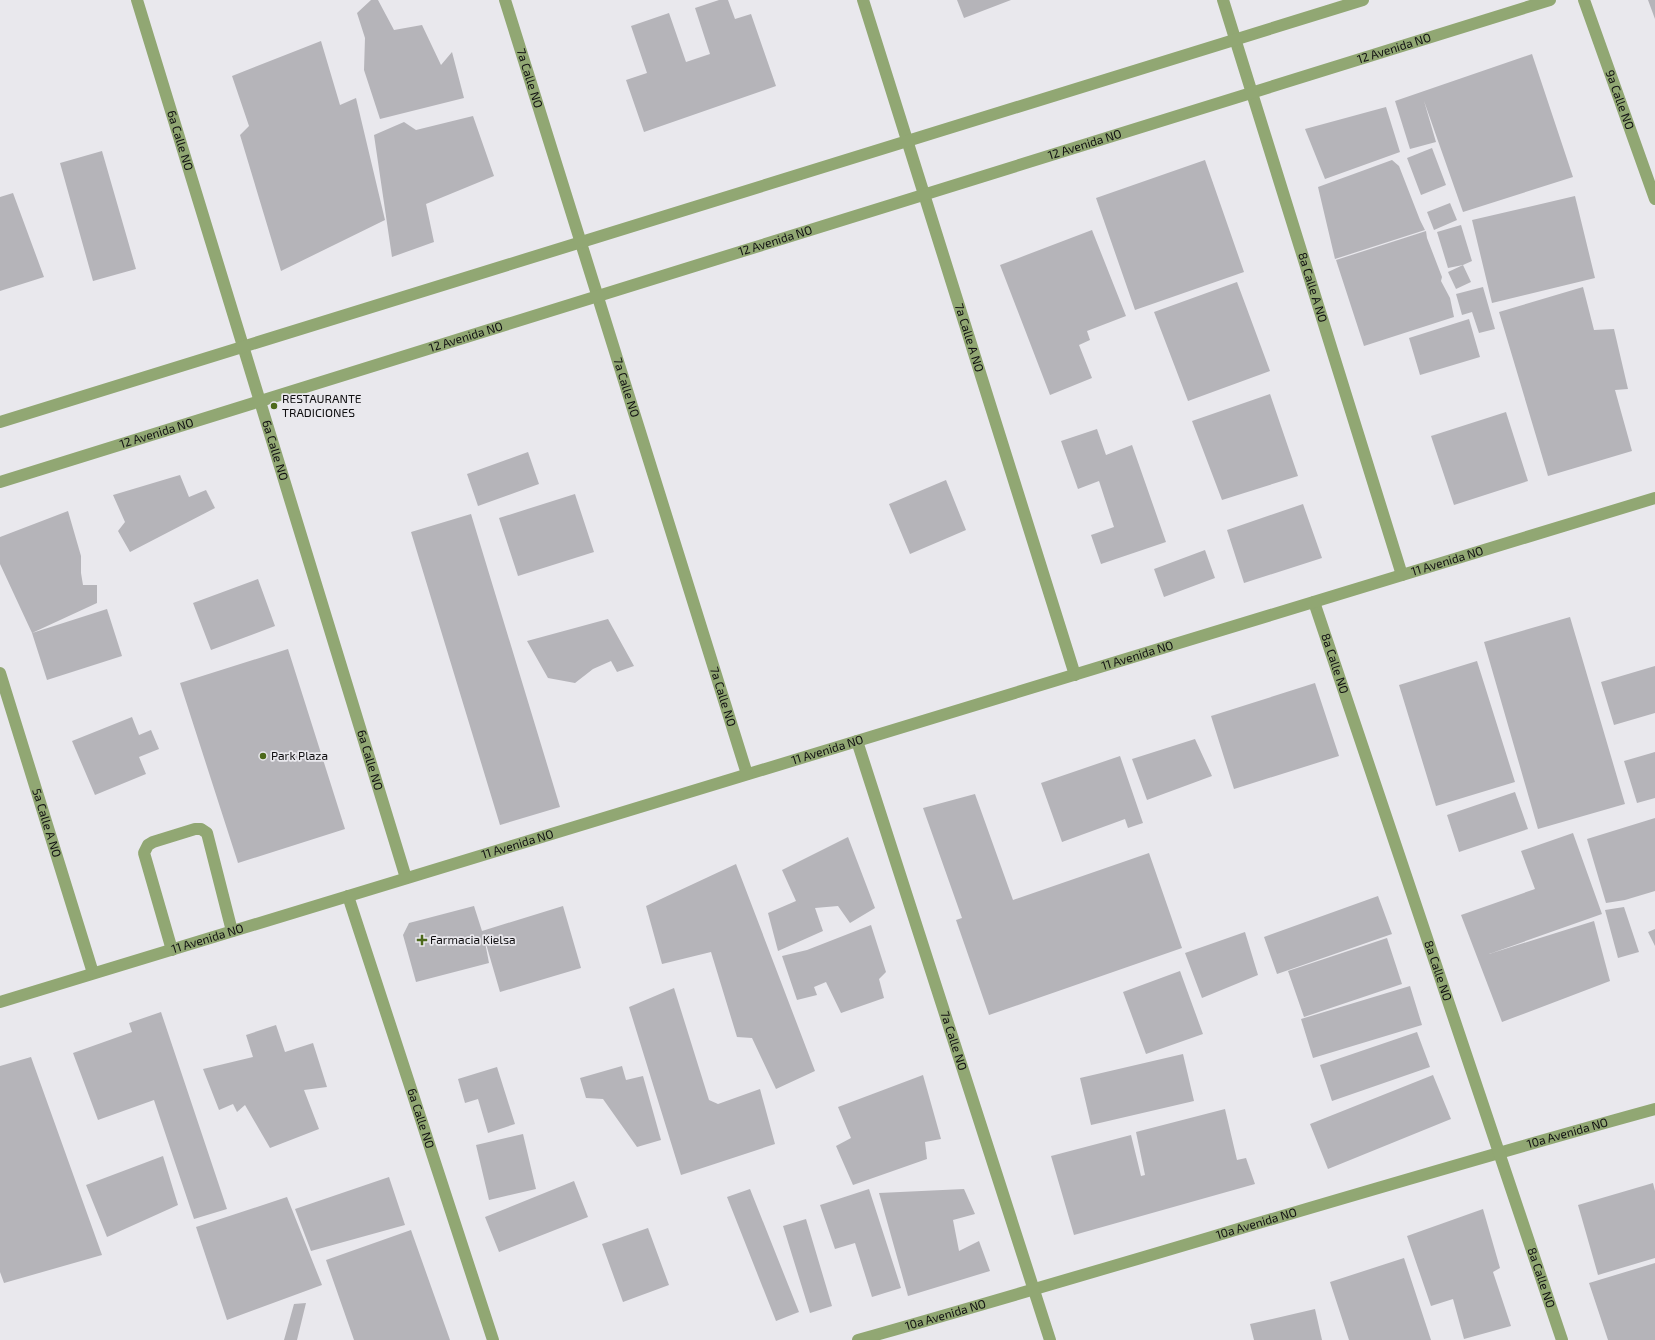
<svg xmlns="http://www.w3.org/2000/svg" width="1655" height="1340" font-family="'Exo 2',sans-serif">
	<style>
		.building { fill: #b5b4b9 }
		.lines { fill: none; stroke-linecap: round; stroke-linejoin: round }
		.service { stroke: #91a773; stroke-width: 12 }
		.minor { stroke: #91a773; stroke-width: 12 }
		.tertiary { stroke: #91a773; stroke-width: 12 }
		.poi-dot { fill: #4d691b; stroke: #e9e8ed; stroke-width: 1.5 }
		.labels { text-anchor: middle; stroke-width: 3.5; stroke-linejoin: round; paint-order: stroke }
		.street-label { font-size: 12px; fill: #100f11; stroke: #e9e8ed }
		.poi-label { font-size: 12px; fill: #100f11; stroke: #e9e8ed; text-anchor: start }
	</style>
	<rect width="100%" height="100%" fill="#e9e8ed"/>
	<path class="building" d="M371,0H378L394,30L422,25L441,65L452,52L464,98L380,119L364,70L365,38L357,13Z
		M719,0H728L735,19L751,14L776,86L644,132L626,80L647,73L631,26L669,13L686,62L710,54L695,8Z
		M957,0H1011L964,18Z
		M1648,0H1655V19Z
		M321,41L340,105L356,98L385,220L281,271L240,135L249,126L232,76Z
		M1532,54L1573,177L1463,212L1424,101L1436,142L1410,149L1395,101Z
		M1386,107L1400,152L1325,179L1305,129Z
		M473,116L494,176L426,204L434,242L392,257L374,135L404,122L416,130Z
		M1432,148L1446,185L1421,195L1407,158Z
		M102,151L136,269L93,281L60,163Z
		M1205,160L1244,272L1135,310L1096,198Z
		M1392,160L1399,166L1420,220L1425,230L1335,259L1318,187Z
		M13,193L44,277L0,291V197Z
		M1575,196L1595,278L1492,303L1472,220Z
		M1450,203L1457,220L1434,230L1427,212Z
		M1461,225L1472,261L1463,265L1471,282L1456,289L1448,272L1463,265L1448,268L1437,232Z
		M1092,230L1126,316L1087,331L1090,340L1079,345L1092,378L1050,395L1000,265Z
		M1426,231L1427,238L1442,277L1441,281L1450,298L1454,317L1364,346L1336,260Z
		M1237,282L1270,371L1188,401L1154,312Z
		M1483,287L1495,329L1479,333L1472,312L1462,315L1456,294Z
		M1583,287L1594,330L1614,329L1628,389L1615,390L1632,451L1548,476L1499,312Z
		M1469,319L1480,357L1420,375L1409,338Z
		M1270,394L1298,476L1222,500L1192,421Z
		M1506,412L1528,481L1454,505L1431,436Z
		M1097,429L1106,455L1132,445L1166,542L1101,564L1091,535L1114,527L1099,481L1078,489L1061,441Z
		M528,452L539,484L478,506L467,474Z
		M180,475L189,497L206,490L215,508L130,552L118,531L125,522L113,495Z
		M946,480L966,530L910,554L889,504Z
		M575,494L594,552L518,576L499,518Z
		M1303,504L1322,558L1244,583L1227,530Z
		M68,511L81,556V573L83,585H97V603L32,633L0,564V537Z
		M471,514L560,807L500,825L411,532Z
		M1205,550L1215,578L1164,597L1154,569Z
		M258,579L275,626L211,650L193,603Z
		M107,609L122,656L47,680L32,633Z
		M1570,617L1625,804L1538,829L1484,642Z
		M608,619L634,666L617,672L611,661L593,669L575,683L548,678L527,641Z
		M288,649L345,829L238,863L180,683Z
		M1477,661L1515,782L1436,806L1399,685Z
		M1655,666V713L1614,725L1601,682Z
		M1315,683L1339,756L1234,789L1211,716Z
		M132,717L139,735L151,730L159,749L139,757L146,774L95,795L72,741Z
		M1195,739L1212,776L1147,800L1132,759Z
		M1655,752V798L1637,803L1624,761Z
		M1120,756L1143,823L1128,828L1125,819L1062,842L1041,783Z
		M1515,792L1528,829L1459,852L1447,815Z
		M975,794L1013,900L1149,853L1182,948L989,1015L956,920L962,918L923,808Z
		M1655,818V891L1625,900L1606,903L1587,839Z
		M1573,833L1602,914L1489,954L1594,921L1610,981L1502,1022L1461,915L1535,889L1521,851Z
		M848,837L875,908L850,923L838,906L815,908L823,931L778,951L768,913L796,901L782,870Z
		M736,864L815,1071L776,1089L752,1038L737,1037L711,952L662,964L646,906Z
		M1378,896L1392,934L1277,974L1264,937Z
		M474,906L482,931L563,906L581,968L500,992L484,937L489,963L416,982L403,935L409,923Z
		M1624,907L1639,952L1618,958L1605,910Z
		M871,925L886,972L879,979L884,998L841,1013L826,982L814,987L817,995L797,1000L782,956L807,950Z
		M1655,929V946L1648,932Z
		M1245,932L1258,975L1202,998L1185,953Z
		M1387,938L1402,984L1304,1017L1288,971Z
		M1180,971L1203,1034L1146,1054L1123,992Z
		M1410,986L1422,1025L1313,1058L1301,1019Z
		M674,988L709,1100L718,1104L760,1089L775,1144L681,1175L629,1007Z
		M161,1012L227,1209L194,1219L154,1100L98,1120L73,1053L132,1032L129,1023Z
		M276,1025L285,1052L313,1043L327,1087L304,1090L319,1129L270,1148L245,1105L237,1112L233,1104L219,1110L203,1069L253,1057L246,1035Z
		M1417,1032L1430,1067L1332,1101L1320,1065Z
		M1183,1054L1194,1101L1091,1125L1080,1078Z
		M31,1057L102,1255L4,1283L0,1272V1066Z
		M622,1066L626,1080L643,1076L661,1140L637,1147L603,1099L586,1098L580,1078Z
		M497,1067L515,1124L488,1133L478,1099L465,1103L458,1079Z
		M923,1075L941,1139L925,1142L927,1159L853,1185L836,1146L851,1138L838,1107Z
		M1433,1075L1451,1119L1328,1169L1310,1124Z
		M1225,1109L1237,1160L1246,1158L1255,1184L1074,1235L1051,1156L1131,1135L1141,1176L1145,1175L1136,1132Z
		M523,1134L536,1189L489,1200L476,1145Z
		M163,1156L178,1205L107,1237L86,1185Z
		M389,1177L405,1225L311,1251L295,1209Z
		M574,1181L588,1217L499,1252L485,1217Z
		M1653,1183L1655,1191V1258L1598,1275L1578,1205Z
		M750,1189L799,1312L776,1321L727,1197Z
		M869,1189L901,1288L872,1297L855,1243L835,1249L820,1205Z
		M964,1189L975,1214L953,1220L959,1251L979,1241L990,1271L908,1296L879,1193Z
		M287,1197L322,1285L227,1320L196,1227Z
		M1483,1209L1500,1268L1493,1272L1511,1326L1464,1339L1453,1299L1431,1306L1407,1236Z
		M806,1219L832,1306L810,1313L783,1226Z
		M648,1228L669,1285L623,1302L602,1244Z
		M411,1230L450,1340H354L326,1260Z
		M1404,1258L1431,1340H1349L1330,1282Z
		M1655,1263V1340H1608L1589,1283Z
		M306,1303L297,1340H284L294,1304Z
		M1315,1309L1322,1340H1254L1250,1324Z"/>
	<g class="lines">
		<path class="service" d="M172,950L144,853L148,845L153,842L195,829H201L207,833L232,931"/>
		<g class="minor">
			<path id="s1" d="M137,0L406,878"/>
			<path id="s2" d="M505,0L747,774"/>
			<path id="s3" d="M1223,0L1402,575"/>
			<path id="s4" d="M1584,0L1655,199"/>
			<path id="s5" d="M0,673L93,973"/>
			<path id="s6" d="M348,896L493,1340"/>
			<path id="s7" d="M858,1340C1124,1265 1388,1182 1655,1109"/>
		</g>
		<g class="tertiary">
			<path id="s8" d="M863,0L1075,675"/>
			<path d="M0,422L1363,0"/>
			<path id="s9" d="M0,482L1550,0"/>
			<path id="s10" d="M1314,602L1562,1340"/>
			<path id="s11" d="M857,741L1050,1340"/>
			<path id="s12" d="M0,1002L1655,498"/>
		</g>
	</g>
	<g class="poi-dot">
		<circle cx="274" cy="406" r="4"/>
		<circle cx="263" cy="756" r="4"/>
		<path d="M420 934h4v4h4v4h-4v4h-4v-4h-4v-4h4z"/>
	</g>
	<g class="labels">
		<g class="street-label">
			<text dy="4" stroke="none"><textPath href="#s9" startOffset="1460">12 Avenida NO</textPath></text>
			<text dy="4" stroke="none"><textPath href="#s2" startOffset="82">7a Calle NO</textPath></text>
			<text dy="4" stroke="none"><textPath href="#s4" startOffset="106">9a Calle NO</textPath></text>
			<text dy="4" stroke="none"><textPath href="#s1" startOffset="147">6a Calle NO</textPath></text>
			<text dy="4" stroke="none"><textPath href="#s9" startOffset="1136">12 Avenida NO</textPath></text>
			<text dy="4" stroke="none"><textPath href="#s9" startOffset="812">12 Avenida NO</textPath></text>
			<text dy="4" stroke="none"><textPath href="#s3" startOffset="301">8a Calle A NO</textPath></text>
			<text dy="4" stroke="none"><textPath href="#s9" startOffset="488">12 Avenida NO</textPath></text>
			<text dy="4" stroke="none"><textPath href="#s8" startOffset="354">7a Calle A NO</textPath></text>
			<text dy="4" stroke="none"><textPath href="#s2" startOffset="406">7a Calle NO</textPath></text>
			<text dy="4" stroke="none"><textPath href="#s9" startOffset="164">12 Avenida NO</textPath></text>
			<text dy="4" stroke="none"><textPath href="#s1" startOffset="471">6a Calle NO</textPath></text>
			<text dy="4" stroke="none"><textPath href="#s12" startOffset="1513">11 Avenida NO</textPath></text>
			<text dy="4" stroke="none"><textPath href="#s12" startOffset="1189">11 Avenida NO</textPath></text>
			<text dy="4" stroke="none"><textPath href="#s10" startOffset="65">8a Calle NO</textPath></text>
			<text dy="4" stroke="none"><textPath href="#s2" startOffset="730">7a Calle NO</textPath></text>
			<text dy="4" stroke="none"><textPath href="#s12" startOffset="865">11 Avenida NO</textPath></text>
			<text dy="4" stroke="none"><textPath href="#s1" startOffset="795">6a Calle NO</textPath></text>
			<text dy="4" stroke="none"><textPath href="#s5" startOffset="157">5a Calle A NO</textPath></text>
			<text dy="4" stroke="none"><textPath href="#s12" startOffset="541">11 Avenida NO</textPath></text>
			<text dy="4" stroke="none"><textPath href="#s12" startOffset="217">11 Avenida NO</textPath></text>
			<text dy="4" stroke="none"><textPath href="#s10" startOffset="389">8a Calle NO</textPath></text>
			<text dy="4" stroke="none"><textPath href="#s11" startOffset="315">7a Calle NO</textPath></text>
			<text dy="4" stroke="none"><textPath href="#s6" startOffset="234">6a Calle NO</textPath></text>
			<text dy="4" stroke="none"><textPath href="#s7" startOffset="739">10a Avenida NO</textPath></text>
			<text dy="4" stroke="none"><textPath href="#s7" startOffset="415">10a Avenida NO</textPath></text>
			<text dy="4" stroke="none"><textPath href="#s10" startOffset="713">8a Calle NO</textPath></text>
			<text dy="4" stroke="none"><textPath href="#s7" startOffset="91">10a Avenida NO</textPath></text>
		</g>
		<g class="poi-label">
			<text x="282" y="403">RESTAURANTE<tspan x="282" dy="14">TRADICIONES</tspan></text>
			<text x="271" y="760">Park Plaza</text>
			<text x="430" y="944">Farmacia Kielsa</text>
		</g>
	</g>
</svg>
